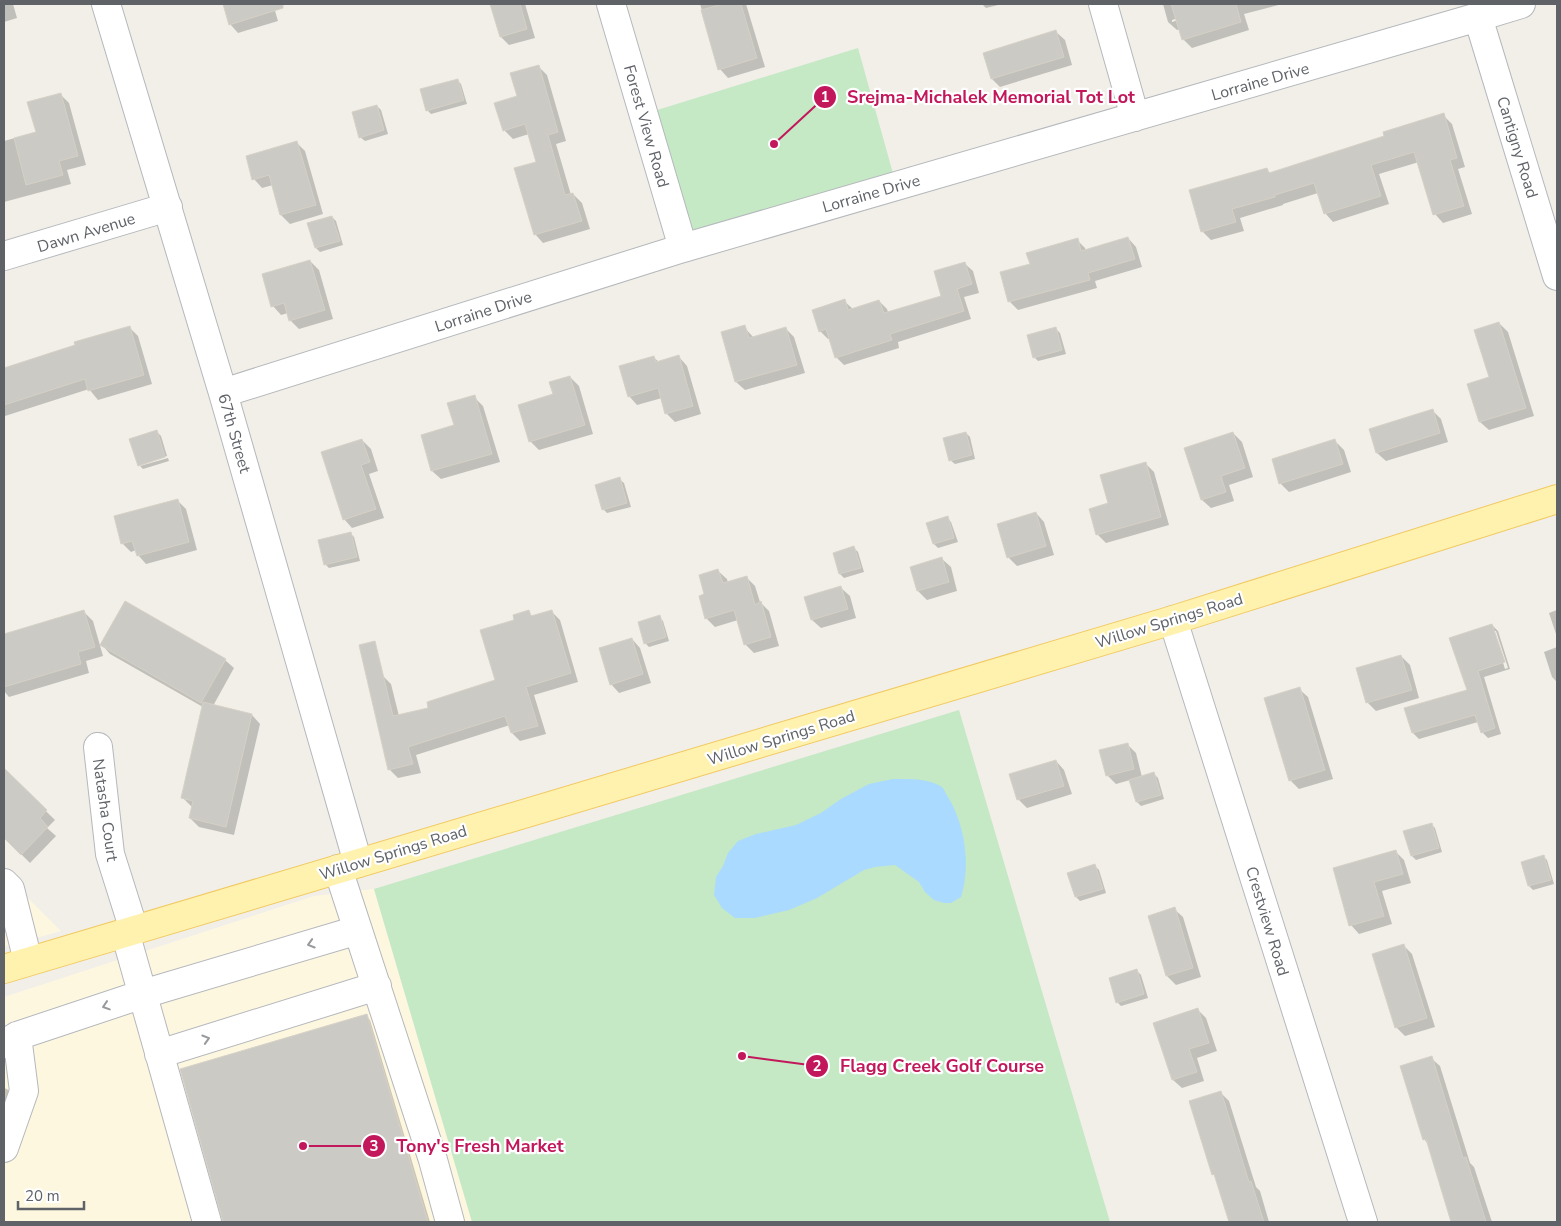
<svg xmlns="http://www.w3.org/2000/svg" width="1561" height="1226" font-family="'Nunito Sans',sans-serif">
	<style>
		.commercial { fill: #fef7e0 }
		.green { fill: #c5e8c5 }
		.water { fill: #aadaff }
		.shadow { fill: #0003; fill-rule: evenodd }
		.building { fill: #cccac5; stroke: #d6d1c6 }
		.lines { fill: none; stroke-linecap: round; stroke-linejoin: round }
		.minor-casing { stroke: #b5b8bc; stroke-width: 30 }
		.major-casing { stroke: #f2c960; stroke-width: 30 }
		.minor { stroke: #fff; stroke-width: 28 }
		.major { stroke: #fff2af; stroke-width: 28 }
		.oneway { stroke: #979a9d }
		.labels { text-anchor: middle; stroke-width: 4.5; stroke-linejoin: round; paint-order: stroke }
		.street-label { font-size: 16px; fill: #5f6368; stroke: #fff }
		.leader { fill: none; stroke: #c2185b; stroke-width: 2 }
		.callout-dot { fill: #c2185b; stroke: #fff; stroke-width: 2 }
		.mark-label { font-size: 15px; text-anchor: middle; font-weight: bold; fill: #fff }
		.callout-label { font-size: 18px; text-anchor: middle; font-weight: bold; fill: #c2185b; stroke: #fff; stroke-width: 4.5; stroke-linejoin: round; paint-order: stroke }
	</style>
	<rect width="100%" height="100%" fill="#f1efe8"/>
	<path class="commercial" d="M4,874L61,931L4,947Z
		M374,889L472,1222H4V997L314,896Z"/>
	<path class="green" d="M858,48L894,177L696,231L690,228L654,111Z
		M959,710L1110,1222H472L374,889Z"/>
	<path class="water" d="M893,779C909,779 928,778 942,787C944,789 946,794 948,797C965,825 971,865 961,897L951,903H944L934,900L925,892L919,882L895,865L875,867L864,870L817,898L789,910L755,918H735L722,908L714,895L716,877L723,866L728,853L738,841L756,834L796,825L821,813L841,799L869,784Z"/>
	<path class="shadow" d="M4,4H13L17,18L4,22Z
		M224,4H273L278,21L238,33L230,24Z
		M491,4H525L535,38L509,45L501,37Z
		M700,4H746L765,67L728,78L720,69Z
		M982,4H1002L986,8Z
		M1163,4H1282L1244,14L1249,30L1192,48L1183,39L1180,29L1177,30L1168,22ZM1181,17L1182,19L1172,22V20Z
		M1056,32L1065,40L1072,65L1000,87L992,79Z
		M538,66L547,75L566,141L556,144L571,195L573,194L582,203L590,229L543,243L535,234L537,163L529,134L513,139L504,130L518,97Z
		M457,80L461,84L467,104L431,114L427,110Z
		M60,94L69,103L86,165L67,170L71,184L4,202V141L37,132Z
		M377,106L381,110L388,134L365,141L360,137Z
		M1443,115L1452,124L1465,167L1458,169L1472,214L1443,223L1435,214L1419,162L1379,174L1389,204L1333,222L1325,213L1318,193L1283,204V205L1240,218L1244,231L1211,240L1202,231L1267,170L1271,174L1386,137Z
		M296,142L305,151L323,214L290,224L281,215L273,185L262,188L254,179Z
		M332,217L336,221L343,245L320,252L316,248Z
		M1128,238L1136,247L1142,267L1095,281L1097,288L1018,310L1010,302L1031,265L1077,240L1085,248L1086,251Z
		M310,261L319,270L333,319L299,329L290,320L288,313L281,315L273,306Z
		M964,263L973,271L979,293L964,297L971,319L898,342L899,348L844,365L836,357L830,339H828L820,331L844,301L853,309L879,301L887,309L888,312L943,296Z
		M1499,323L1508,332L1534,416L1489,430L1480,422L1469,385L1490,378Z
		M129,327L138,336L152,384L98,400L89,389L5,416L4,415V370L76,346Z
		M744,327L754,338L786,329L794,337L805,373L745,390L736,382Z
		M1056,329L1060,333L1066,354L1038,361L1034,357Z
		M653,357L659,362L679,357L687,366L701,414L675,422L666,413L662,398L637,405L629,396Z
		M570,377L579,386L593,434L539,450L530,441L555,395Z
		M474,397L483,406L500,462L441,479L432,471L422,436L455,426Z
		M1432,410L1441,419L1448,442L1386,461L1377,453L1371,430Z
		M157,432L161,436L167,456L140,464V466L139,465Z
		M966,433L970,437L975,459L955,464L950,460Z
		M1233,433L1242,442L1253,477L1229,485L1234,501L1211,508L1202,500Z
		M362,440L371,449L378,471L369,474L384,518L352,528L344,519Z
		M1335,441L1344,450L1351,472L1289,492L1280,483Z
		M168,458L169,461L143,469L140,466Z
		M1146,464L1154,472L1169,525L1106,543L1097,534Z
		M619,479L624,483L631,507L607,513L603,509Z
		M177,500L186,509L197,550L146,564L138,555L136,550L131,552L122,543Z
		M1036,513L1044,522L1054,555L1017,566L1008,557Z
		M947,518L951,522L958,542L938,548L934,544L928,523Z
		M350,533L354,537L360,561L329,568L325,564Z
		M854,548L858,552L864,572L844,578L840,574L834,554Z
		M942,559L951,567L957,591L927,600L918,591L911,567Z
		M718,571L727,579L728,583L747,578L755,586L760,602L769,611L779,646L754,653L745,644L738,620L715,627L706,618V595Z
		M841,588L850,596L856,618L821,628L812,620Z
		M1557,610V637L1549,613Z
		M551,611L560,620L578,682L534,695L546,734L520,741L512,733L510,725L416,755L421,773L398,778L390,770L368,678L382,675L391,684L399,716L430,709L496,681L516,620L528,612L533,617Z
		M84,612L93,621L103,656L86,661L89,673L9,697L4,691V636Z
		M659,617L663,621L669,641L649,647L645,643Z
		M1492,625L1498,631L1510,669L1484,677L1501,734L1488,738L1482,732L1478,722L1419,739L1413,733L1468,691ZM1493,631H1496L1508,668L1505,669Z
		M632,639L640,648L651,683L619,693L611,684Z
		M102,645L225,660L234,668L213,706L252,715L260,724L234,835L199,827L190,818L192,807L182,797L203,707L110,654Z
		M1557,647V682L1552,677L1544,652Z
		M1401,656L1410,665L1419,698L1376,711L1367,702Z
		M1299,689L1308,697L1333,779L1299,789L1290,780Z
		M1127,744L1136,753L1142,777L1154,774L1158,778L1164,799L1141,806L1137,802L1130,780L1116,784L1107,775Z
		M1056,761L1064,770L1072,794L1027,808L1018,799Z
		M4,770L55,820L47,828L56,836L30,863L4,837Z
		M1431,824L1435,828L1442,852L1416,860L1412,856L1405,832Z
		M1395,851L1404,860L1411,883L1382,891L1392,924L1359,934L1351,925L1334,869Z
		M1543,856L1547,860L1554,884L1533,890L1529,886Z
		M1095,866L1099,870L1106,893L1080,901L1076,897L1069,874Z
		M1174,909L1183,917L1201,977L1176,985L1167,976L1149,916Z
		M1404,946L1412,954L1435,1027L1405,1036L1396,1027Z
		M1137,971L1141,975L1148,998L1121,1006L1117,1002Z
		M1198,1010L1206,1018L1217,1051L1197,1058L1204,1081L1182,1088L1173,1080L1155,1023Z
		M366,1016L370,1020L430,1222H225L182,1070Z
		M1431,1058L1440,1066L1470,1163L1474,1167L1492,1222H1453L1428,1144L1424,1139Z
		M4,1088L7,1089L16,1098L4,1134Z
		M1220,1092L1229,1101L1256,1187L1260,1191L1269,1222H1231L1217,1178L1213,1174Z"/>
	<path class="building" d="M223,4H283V8L229,25Z
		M490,4H520L527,29L500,37Z
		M723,4H741L757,58L718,70L701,10Z
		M1171,4H1236L1241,22L1182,40Z
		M1056,30L1064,57L991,79L983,53Z
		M539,65L558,132L548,135L565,195L573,193L582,221L534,235L514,168L536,162L525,124L503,131L494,103L517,96L510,73Z
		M458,79L464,100L426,111L420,89Z
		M61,93L78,156L59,161L63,175L26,185L14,138L36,132L27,102Z
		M377,105L384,130L359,138L352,112Z
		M1444,113L1457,158L1450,160L1464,206L1433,215L1414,152L1371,165L1381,196L1324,214L1314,183L1275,195V197L1232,209L1236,222L1201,232L1189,190L1267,168L1269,173L1384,136L1383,132Z
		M297,141L316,205L280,215L269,175L252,180L246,156Z
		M332,216L340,241L315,248L307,223Z
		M1128,237L1135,259L1088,273L1090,280L1008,302L1000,272L1030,264L1026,253L1078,238L1081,251Z
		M310,260L325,310L289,321L284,303L271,307L262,274Z
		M965,262L972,284L957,289L964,311L890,334L892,340L835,358L826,329L819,332L812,310L845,299L848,310L879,300L884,313L941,296L934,271Z
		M1499,322L1526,408L1479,422L1467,384L1489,377L1474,330Z
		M745,325L749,338L786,327L797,365L735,382L721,332Z
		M130,326L144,375L88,391L85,379L4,405V368L75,345L74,342Z
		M1056,327L1062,350L1033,358L1027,335Z
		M679,355L693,406L665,414L658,388L628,397L619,366L654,356L656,362Z
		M570,376L585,425L529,442L518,405L553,394L549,382Z
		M475,395L492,454L431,471L421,435L454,425L447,403Z
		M1433,409L1440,433L1376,453L1369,429Z
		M157,430L165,457L138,466L129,439Z
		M966,432L972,455L949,461L943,438Z
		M1233,432L1245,468L1221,476L1226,492L1201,500L1184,448Z
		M362,439L370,462L361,465L376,509L343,520L321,452Z
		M1335,439L1343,464L1279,484L1272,459Z
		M1146,462L1161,517L1096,535L1089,509L1108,503L1100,475Z
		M620,477L627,503L602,510L595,485Z
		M178,499L189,542L137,556L132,541L121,544L114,516Z
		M1036,512L1046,546L1007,558L997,524Z
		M948,516L954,538L933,544L926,523Z
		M351,532L357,557L324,565L318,540Z
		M854,546L861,568L839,574L833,553Z
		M942,557L949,582L917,591L910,567Z
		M718,569L723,583L747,576L755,605L761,601L771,637L744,645L734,610L705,619L699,596L704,594L699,575Z
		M841,586L848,609L811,620L804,597Z
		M125,601L226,659L201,703L100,645Z
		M84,610L95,647L78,652L81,664L4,687V634Z
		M529,610L531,616L552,610L571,673L526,687L538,726L511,733L505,716L408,747L413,764L388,770L359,645L375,641L393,716L428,708L427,702L495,680L480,630L514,620L513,615Z
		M660,615L666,637L644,644L638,622Z
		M1492,624L1505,662L1478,671L1495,728L1481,733L1475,715L1412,733L1404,708L1467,690L1449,638Z
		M632,638L643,674L610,685L599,648Z
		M1401,655L1412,690L1366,703L1356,668Z
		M1300,687L1325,770L1289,781L1264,698Z
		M203,702L252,714L226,827L189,818L193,801L181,798Z
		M1128,743L1134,769L1106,776L1099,750Z
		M1056,760L1064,786L1017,800L1009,774Z
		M4,768L47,810L40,818L48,827L21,855L4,838Z
		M1154,772L1161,795L1136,802L1129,780Z
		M1432,823L1439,848L1411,856L1403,831Z
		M1396,850L1403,874L1374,882L1384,916L1349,926L1333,868Z
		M1544,855L1551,880L1528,886L1521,862Z
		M1095,864L1103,889L1075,897L1067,873Z
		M1175,907L1193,968L1166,976L1148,916Z
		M1404,944L1427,1018L1395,1028L1372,954Z
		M1137,969L1144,994L1116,1003L1109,978Z
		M1198,1008L1209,1043L1189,1049L1197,1072L1172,1080L1153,1023Z
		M367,1014L428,1222H223L180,1069Z
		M1432,1056L1463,1158L1466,1157L1486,1222H1451L1426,1139L1423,1140L1400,1066Z
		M1221,1091L1249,1182L1251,1181L1264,1222H1229L1214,1174L1212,1175L1189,1101Z"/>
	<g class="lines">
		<g class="minor-casing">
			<path id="minor" d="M106,4L223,393L358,863
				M611,4L683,248
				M1103,4L1135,117
				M1478,17L1557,276
				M4,256L168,207
				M223,393L683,248L1478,17L1521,4
				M1173,620L1363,1222
				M98,747L110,854L134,930
				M338,869L433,1160L450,1222
				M4,883L10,889L28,961
				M125,932L207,1222
				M4,1044L17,1036L143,994L358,930
				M159,1054L377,986
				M4,1148L24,1091L17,1036"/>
		</g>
		<g class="major-casing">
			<path id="major" d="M4,969L1173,620L1557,499"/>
		</g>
		<use href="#minor" class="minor"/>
		<use href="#major" class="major"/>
	</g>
	<defs><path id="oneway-chevron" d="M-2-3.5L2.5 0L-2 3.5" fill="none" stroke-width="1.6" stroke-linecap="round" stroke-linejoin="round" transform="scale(1.25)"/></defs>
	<g class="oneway">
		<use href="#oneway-chevron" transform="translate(311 944) rotate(163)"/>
		<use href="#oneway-chevron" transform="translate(106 1006) rotate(162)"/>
		<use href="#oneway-chevron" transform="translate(206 1039) rotate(-17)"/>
	</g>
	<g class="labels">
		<g class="street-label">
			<text transform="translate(1260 81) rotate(-16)" y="6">Lorraine Drive</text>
			<text transform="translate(647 126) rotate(74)" y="6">Forest View Road</text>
			<text transform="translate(1518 147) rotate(73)" y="6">Cantigny Road</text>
			<text transform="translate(871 193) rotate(-16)" y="6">Lorraine Drive</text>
			<text transform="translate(86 232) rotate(-17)" y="6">Dawn Avenue</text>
			<text transform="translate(483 311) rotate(-18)" y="6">Lorraine Drive</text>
			<text transform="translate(235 433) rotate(74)" y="6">67th Street</text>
			<text transform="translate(1169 620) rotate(-17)" y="6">Willow Springs Road</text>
			<text transform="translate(781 737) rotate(-17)" y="6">Willow Springs Road</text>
			<text transform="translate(106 810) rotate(82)" y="6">Natasha Court</text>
			<text transform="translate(393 852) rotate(-17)" y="6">Willow Springs Road</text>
			<text transform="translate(1268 921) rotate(73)" y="6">Crestview Road</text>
		</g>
	</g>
	<path class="leader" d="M774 144L825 97M742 1056L817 1066M303 1146L374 1146"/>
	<g class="callout-dot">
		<circle cx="774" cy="144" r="5"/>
		<circle cx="742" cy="1056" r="5"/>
		<circle cx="303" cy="1146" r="5"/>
		<circle cx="825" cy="97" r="12"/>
		<circle cx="817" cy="1066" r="12"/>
		<circle cx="374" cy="1146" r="12"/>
	</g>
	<g class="mark-label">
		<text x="825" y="102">1</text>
		<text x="817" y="1071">2</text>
		<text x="374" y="1151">3</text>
	</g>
	<g class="callout-label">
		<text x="991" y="103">Srejma-Michalek Memorial Tot Lot</text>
		<text x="942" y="1072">Flagg Creek Golf Course</text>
		<text x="480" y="1152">Tony's Fresh Market</text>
	</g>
	<rect width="1561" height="1226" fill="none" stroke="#5f6368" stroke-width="10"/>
	<path d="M18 1201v8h66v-8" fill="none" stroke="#5f6368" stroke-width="2.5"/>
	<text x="25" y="1201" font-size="15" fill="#5f6368" stroke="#ffffff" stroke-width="4" paint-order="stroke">20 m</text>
</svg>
